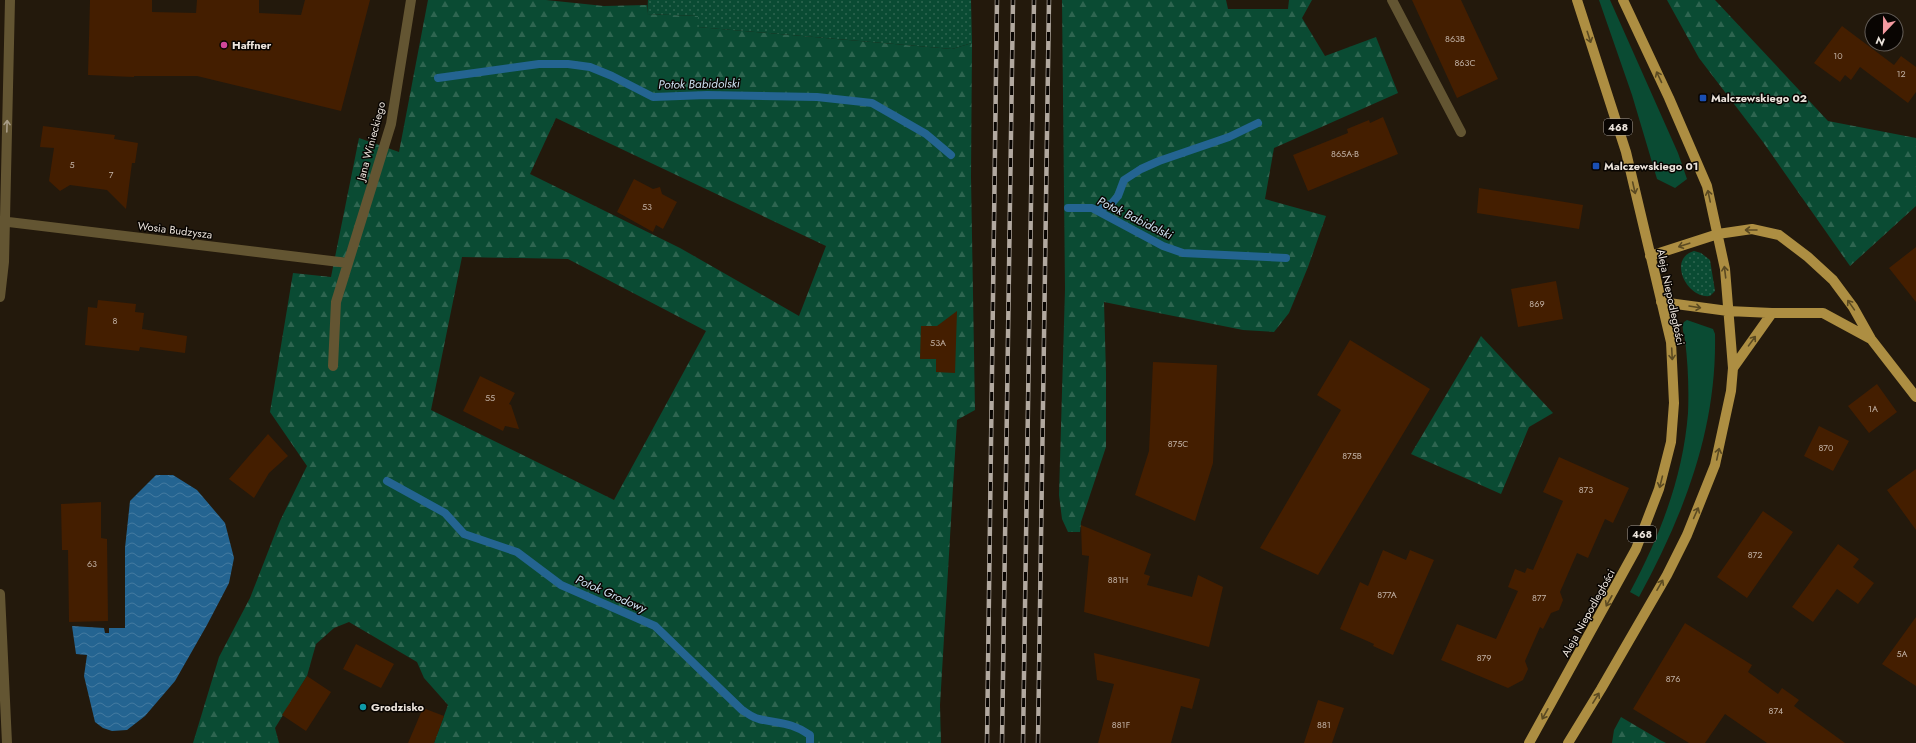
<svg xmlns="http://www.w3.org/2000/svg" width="1916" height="743" font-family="Jost,sans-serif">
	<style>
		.green { fill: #0a4b33 }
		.forest { fill: url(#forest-firs); fill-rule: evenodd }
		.garden { fill: url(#garden-dots) }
		.water { fill: url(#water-waves) }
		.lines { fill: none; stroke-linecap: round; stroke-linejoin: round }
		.stream { stroke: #246491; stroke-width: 8 }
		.building { fill: #441e00 }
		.minor { stroke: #635532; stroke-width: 10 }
		.major { stroke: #ad8e42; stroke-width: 10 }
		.rail-casing { stroke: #b2a9a0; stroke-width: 4.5 }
		.rail { stroke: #090502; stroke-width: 3; stroke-dasharray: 9; stroke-linecap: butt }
		.oneway { stroke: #5b4a22 }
		.oneway2 { stroke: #a89c87 }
		.hotel-dot { fill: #d1479c; stroke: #090502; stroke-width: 1.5 }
		.transit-dot { fill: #1a4fb4; stroke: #090502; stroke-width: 1.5 }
		.culture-dot { fill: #0f9aa8; stroke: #090502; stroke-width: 1.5 }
		.labels { text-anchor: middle; stroke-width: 3; stroke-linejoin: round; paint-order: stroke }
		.number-label { font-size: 9px; fill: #c2b2a5 }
		.shield { fill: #090502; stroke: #a8a19b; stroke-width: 1 }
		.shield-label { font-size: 10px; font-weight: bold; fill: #ece4dc }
		.poi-label { font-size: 11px; font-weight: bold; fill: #ece4dc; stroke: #090502; text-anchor: start }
		.street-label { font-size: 11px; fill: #ece4dc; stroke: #090502 }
		.water-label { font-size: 12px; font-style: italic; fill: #cee1f1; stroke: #090502 }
	</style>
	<defs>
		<pattern id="forest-firs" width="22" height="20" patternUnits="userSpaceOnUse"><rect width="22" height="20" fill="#0a4b33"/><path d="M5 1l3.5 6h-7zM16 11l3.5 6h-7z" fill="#2e6550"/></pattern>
		<pattern id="garden-dots" width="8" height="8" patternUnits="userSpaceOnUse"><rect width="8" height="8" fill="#0a4b33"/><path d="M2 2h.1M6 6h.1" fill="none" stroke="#2e6550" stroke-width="1.8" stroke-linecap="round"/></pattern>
		<pattern id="water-waves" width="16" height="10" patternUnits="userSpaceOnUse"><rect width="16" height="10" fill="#246491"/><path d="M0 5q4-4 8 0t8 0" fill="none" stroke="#447aa0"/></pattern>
	</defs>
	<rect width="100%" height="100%" fill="#23190c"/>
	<path class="green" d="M1599,0H1610L1678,153L1687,179L1675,188L1657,179L1632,95Z
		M1687,320L1713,329L1715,334C1717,430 1684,514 1639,597L1630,592C1660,536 1683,477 1688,413C1689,389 1688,364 1685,340C1684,334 1681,327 1684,322Z"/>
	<path class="forest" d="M428,0H546L604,6L647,5V14L698,16V27L952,49L972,43L971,177L975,410L957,420L940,705L941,743H434L448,705L424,678L417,662L349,622L334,628L316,644L307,676L275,728L279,743H193L219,657L250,598L280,521L307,466L270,412L293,273L331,277L359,138L399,152ZM556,118L826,246L799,316L680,248L530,174ZM462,257L568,259L706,331L614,500L431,410Z
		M1062,0H1226L1228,9H1288L1289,0H1312L1302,18L1325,56L1376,37L1398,93L1274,148L1265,199L1326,216L1308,267L1289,313L1274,332L1243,330L1104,302L1106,373V447L1081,522L1080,532H1068L1062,519L1059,495L1065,289Z
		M1667,0H1715L1828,121L1916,138V206L1850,266L1763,142L1699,58Z
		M1481,336L1553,413L1529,427L1501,494L1411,454Z
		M1621,717L1660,740L1666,743H1612L1614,730Z"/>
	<path class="garden" d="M648,0H971L972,43L952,49L697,27L698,16L647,14Z
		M1694,251L1701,253L1710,260L1715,291L1710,296C1687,299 1667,259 1694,251Z"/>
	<path class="water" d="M156,475H173L197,490L225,523L234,558L229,583L207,625L175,681L145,716L127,730L112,731L103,728L95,722L84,676L87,655L76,654L72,626L104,628L105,633H109V628H125V548L130,501Z"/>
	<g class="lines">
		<path class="stream" d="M438,78L539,64H568L590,67L612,76L653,97L707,95L817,97L872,103L926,134L951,155
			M1068,208H1092L1163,246L1183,253L1286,258
			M1099,210L1112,203L1118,196L1124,180L1141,169L1159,161L1229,137L1258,123
			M387,481L445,513L464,534L517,552L561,585L655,626L742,710C747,713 753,718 759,719C780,724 791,722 810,735V743"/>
	</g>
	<path class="building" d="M90,0H152V12L196,13L197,0H259V13L301,15L305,0H370L341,111L197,76H134V77L88,75Z
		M1412,0H1461L1498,79L1457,98Z
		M1842,26L1894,65L1901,56L1916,67V92L1908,103L1860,67L1851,80L1845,75L1840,82L1814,63Z
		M1383,117L1398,154L1308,191L1293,155L1348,133L1347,129L1369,120L1370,123Z
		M43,126L115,135L114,139L138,143L135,163H132L126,209L107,190L70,185L60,191L49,181L54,148L40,147Z
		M634,179L653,189L660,187L662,194L677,202L663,229L656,225L653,232L617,212Z
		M1479,188L1583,205L1579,229L1477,213Z
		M1916,247V302L1889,268Z
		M1556,281L1563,319L1518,327L1511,289Z
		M98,300L136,304L135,312L144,313L142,329L187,336L185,353L140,347L139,351L85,345L88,307L97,308Z
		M957,311L955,373L936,372V359H920L921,326H937Z
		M1350,340L1430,389L1318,575L1260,548L1341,410L1317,395Z
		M1153,362L1217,365L1213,463L1195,521L1135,495L1149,451Z
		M480,376L515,393L509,404L511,405L519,429L505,426L503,431L463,411Z
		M1877,384L1897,412L1869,433L1848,406Z
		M1819,426L1849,441L1833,471L1804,456Z
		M268,434L288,456L269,473L254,498L229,479Z
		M1559,457L1629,488L1613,523L1605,519L1588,558L1577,553L1560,592L1563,600L1559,610L1551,613L1543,629L1540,627L1525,661L1528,669L1523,680L1508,688L1441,660L1457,624L1496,639L1518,591L1508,587L1515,569L1525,573L1527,568L1533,570L1563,501L1543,492Z
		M1916,469V530L1887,490Z
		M101,502V538L107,539L108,621L69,622L68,550H62L61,504Z
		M1763,511L1793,532L1747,598L1717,577Z
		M1081,525L1151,554L1144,574L1150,576L1147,585L1192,597L1198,575L1223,587L1209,647L1084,612L1089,556L1082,555Z
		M1838,544L1859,559L1853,567L1874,583L1858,604L1837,589L1813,622L1792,607Z
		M1383,550L1406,560L1410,550L1434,560L1393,655L1373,646L1374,644L1340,629L1360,582L1368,586Z
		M1916,617V686L1882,664Z
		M1685,623L1752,665L1748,672L1778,694L1782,688L1799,700L1794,706L1845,743H1767L1725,714L1705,743H1689L1633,709Z
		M356,644L394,664L381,688L343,669Z
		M1094,653L1200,679L1192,709L1181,706L1171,743H1098L1114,684L1097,680Z
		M307,676L331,692L306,731L282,715Z
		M1318,700L1344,708L1332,743H1304Z
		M423,708L444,716L434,743H408Z"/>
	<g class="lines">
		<path class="minor" d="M1392,0L1461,132
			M0,221L348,263
			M0,297L4,262L10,0
			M333,366L336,302L391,124L411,0
			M0,594L7,743"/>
		<path class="major" d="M1650,256L1718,234L1752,229L1779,235L1808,257L1833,280L1853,307L1871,339L1916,397
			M1661,302L1728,311L1772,313H1823L1871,339
			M1733,368L1772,313
			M1529,743L1636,549L1659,489L1671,442L1674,403L1671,342L1626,152L1577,0
			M1568,743L1601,689L1667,575L1687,535L1715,465L1731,391L1733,368L1725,269L1707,186L1669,98L1623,0"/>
		<g class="rail-casing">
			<path id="rail" d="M987,743L997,0
				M1002,743L1013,0
				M1023,743L1034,0
				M1038,743L1049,0"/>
		</g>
		<use href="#rail" class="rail"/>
	</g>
	<defs><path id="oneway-shaft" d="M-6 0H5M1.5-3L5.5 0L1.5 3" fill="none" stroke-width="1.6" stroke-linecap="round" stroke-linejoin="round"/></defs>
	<g class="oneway">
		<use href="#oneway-shaft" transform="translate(1589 37) rotate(72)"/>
		<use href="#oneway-shaft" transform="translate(1659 77) rotate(-115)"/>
		<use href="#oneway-shaft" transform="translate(1634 188) rotate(77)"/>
		<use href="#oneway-shaft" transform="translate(1709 196) rotate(-102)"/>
		<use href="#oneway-shaft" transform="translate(1751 230) rotate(180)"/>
		<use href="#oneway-shaft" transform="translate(1684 245) rotate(162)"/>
		<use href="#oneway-shaft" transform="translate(1725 272) rotate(-97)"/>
		<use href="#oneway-shaft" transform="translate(1851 305) rotate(-125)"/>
		<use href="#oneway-shaft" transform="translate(1695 307) rotate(9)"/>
		<use href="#oneway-shaft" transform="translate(1752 341) rotate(-54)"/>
		<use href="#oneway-shaft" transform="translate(1672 354) rotate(87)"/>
		<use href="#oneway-shaft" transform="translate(1718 454) rotate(-78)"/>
		<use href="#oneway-shaft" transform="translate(1661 482) rotate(104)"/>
		<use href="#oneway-shaft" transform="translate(1696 513) rotate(-66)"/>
		<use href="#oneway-shaft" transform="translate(1660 585) rotate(-60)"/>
		<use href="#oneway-shaft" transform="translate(1609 601) rotate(119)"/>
		<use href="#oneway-shaft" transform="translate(1596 698) rotate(-58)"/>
		<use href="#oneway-shaft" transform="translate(1545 714) rotate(119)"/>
	</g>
	<use class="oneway2" href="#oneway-shaft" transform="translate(7 126) rotate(-88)"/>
	<circle class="hotel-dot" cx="224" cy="45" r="4"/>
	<g class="transit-dot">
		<rect x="1699" y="94" width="8" height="8" rx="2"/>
		<rect x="1592" y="162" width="8" height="8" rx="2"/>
	</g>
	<circle class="culture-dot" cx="363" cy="707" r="4"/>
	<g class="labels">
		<g class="number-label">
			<text x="1455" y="42">863B</text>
			<text x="1838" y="59">10</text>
			<text x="1465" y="66">863C</text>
			<text x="1901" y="77">12</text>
			<text x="1345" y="157">865A-B</text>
			<text x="72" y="168">5</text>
			<text x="111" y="178">7</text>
			<text x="647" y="210">53</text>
			<text x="1537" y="307">869</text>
			<text x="115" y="324">8</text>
			<text x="938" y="346">53A</text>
			<text x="490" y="401">55</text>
			<text x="1873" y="412">1A</text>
			<text x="1178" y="447">875C</text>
			<text x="1826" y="451">870</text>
			<text x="1352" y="459">875B</text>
			<text x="1586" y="493">873</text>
			<text x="1755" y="558">872</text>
			<text x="92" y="567">63</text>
			<text x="1118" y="583">881H</text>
			<text x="1387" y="598">877A</text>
			<text x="1539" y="601">877</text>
			<text x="1902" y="657">5A</text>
			<text x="1484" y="661">879</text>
			<text x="1673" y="682">876</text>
			<text x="1776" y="714">874</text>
			<text x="1121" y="728">881F</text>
			<text x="1324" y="728">881</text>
		</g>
		<g class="shield">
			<rect x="1604" y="119" width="28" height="16" rx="3"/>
			<rect x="1628" y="526" width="28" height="16" rx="3"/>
		</g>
		<g class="shield-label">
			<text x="1618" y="131">468</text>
			<text x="1642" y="538">468</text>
		</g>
		<g class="poi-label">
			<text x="232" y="49">Haffner</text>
			<text x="1711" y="102">Malczewskiego 02</text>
			<text x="1604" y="170">Malczewskiego 01</text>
			<text x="371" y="711">Grodzisko</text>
		</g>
		<g class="street-label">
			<text transform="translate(371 141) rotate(-75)" y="4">Jana Winieckiego</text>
			<text transform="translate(175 230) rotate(7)" y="4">Wosia Budzysza</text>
			<text transform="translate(1671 297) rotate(78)" y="4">Aleja Niepodległości</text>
			<text transform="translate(1588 613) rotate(-61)" y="4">Aleja Niepodległości</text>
		</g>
		<g class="water-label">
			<text transform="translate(699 84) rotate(-1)" y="4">Potok Babidolski</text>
			<text transform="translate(1135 218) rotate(26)" y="4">Potok Babidolski</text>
			<text transform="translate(611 594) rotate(24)" y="4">Potok Grodowy</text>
		</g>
	</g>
	<g transform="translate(1884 32) rotate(202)"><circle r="19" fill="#090502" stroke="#645e59"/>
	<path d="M0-3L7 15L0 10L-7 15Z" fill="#f49aa0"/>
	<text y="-6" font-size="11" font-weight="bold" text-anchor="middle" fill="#ece4dc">N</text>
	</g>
</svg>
